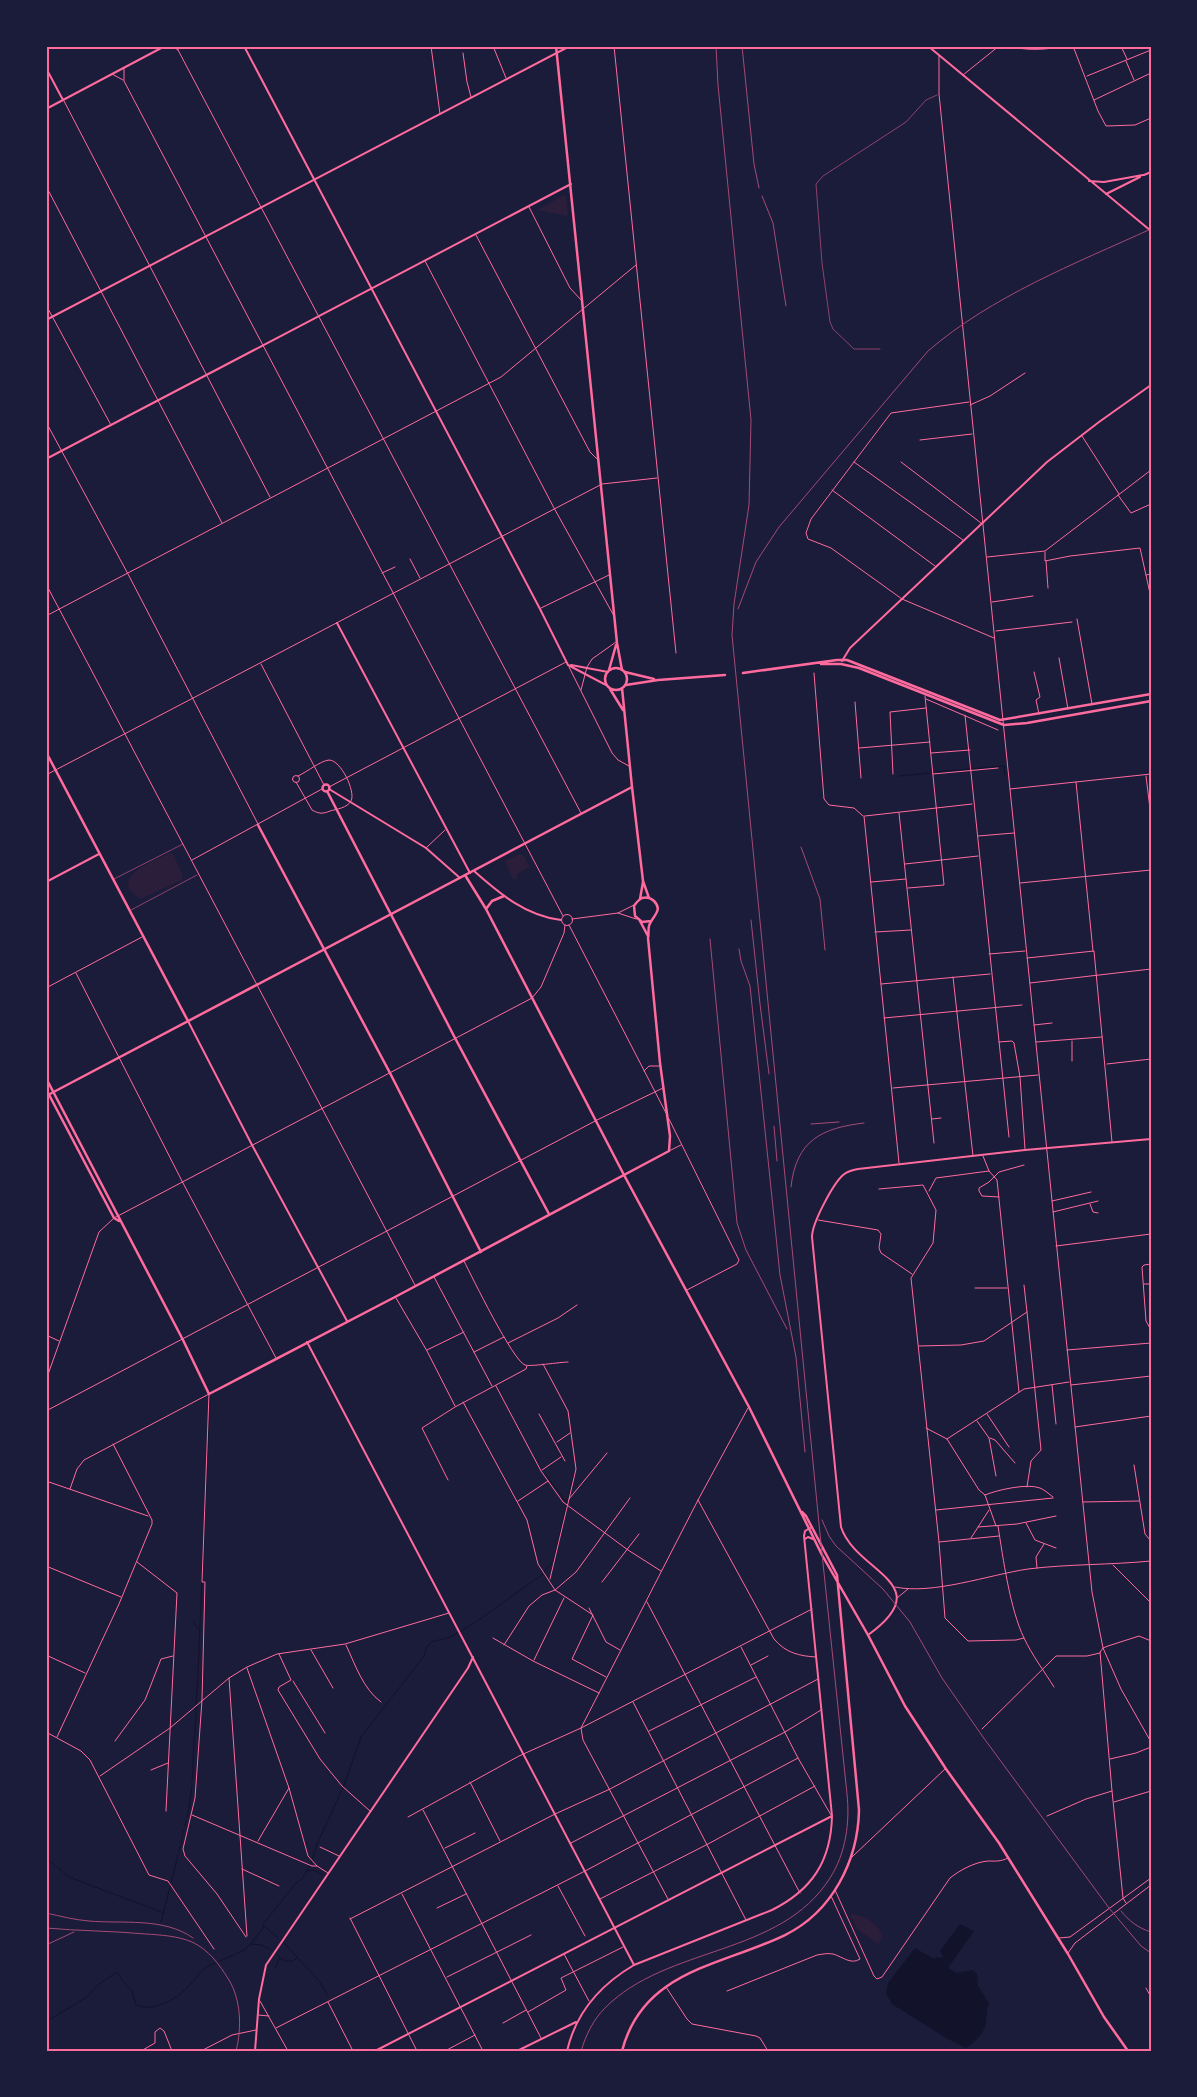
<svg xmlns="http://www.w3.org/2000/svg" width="1197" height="2097" font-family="'Playfair Display',serif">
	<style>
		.green { fill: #2a1e3b }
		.water { fill: #12122b }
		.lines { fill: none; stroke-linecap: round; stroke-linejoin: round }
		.stream { stroke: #12122b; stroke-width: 1 }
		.service { stroke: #ff6b9d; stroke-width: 0.5 }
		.minor { stroke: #ff6b9d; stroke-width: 1 }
		.tertiary { stroke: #ff6b9d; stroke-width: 2 }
		.secondary { stroke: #ff6b9d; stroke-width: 2.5 }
		.trunk { stroke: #ff6b9d; stroke-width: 2.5 }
		.rail { stroke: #a44b75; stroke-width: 1 }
		.neatline { fill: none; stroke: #ff6b9d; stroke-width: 2 }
	</style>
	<rect width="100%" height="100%" fill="#1b1b3a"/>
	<path class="green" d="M564,195L566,197L568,216L537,210Z
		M169,853L173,854L183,876L182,880L141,899C106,879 151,862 169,853Z
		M520,854L524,856L530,867L517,874V879H513L505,861Z
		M850,1914C864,1915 878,1923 883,1936L878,1944L857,1929Z"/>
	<path class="water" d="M960,1924L974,1931L948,1968L957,1973L973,1970L977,1974L978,1986L989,2003C986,2010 987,2015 986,2023C984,2034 975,2042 966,2048L946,2038L892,2004L886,1993L888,1983L915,1948L934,1959L936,1957L941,1958L943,1956L940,1951Z"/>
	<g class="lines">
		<path class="stream" d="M1150,392L1151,393
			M973,769L1004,766L1005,775
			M937,772L970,769
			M899,776L930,773
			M545,1474L566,1502
			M193,1621L200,1631
			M198,1672L210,1396
			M196,1703L198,1674
			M196,1711V1707
			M195,1735L196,1713
			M193,1769L194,1736
			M192,1781L193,1771
			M188,1814L192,1786
			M187,1817L188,1815
			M185,1826L186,1820
			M183,1832L184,1830
			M181,1844L183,1834
			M179,1852L180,1846
			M46,1858L69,1877L164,1913
			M308,1871L314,1870L323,1875
			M161,1922L178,1855
			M264,1926L278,1938
			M284,1943L320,1982L328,1996
			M251,1944L262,1929L264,1923L296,1883L302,1879L310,1866L317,1844L343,1788L361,1737L424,1656C429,1635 436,1644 452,1636C484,1619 512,1595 542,1575L554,1559L574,1473
			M280,1958C286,1962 291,1963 297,1958
			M218,1962L244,1950L251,1944L261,1945L271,1950
			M275,1968L280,1957L276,1953
			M46,2023L52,2018L87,1997L99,1984L117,1972L122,1980L132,1991L136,2005C140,2006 146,2008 151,2007C164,2006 181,1995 189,1986C200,1974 200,1968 216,1963"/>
		<path class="service" d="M880,349H854L833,329L830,322L822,263L816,184L823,176L906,122L926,100L937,95
			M114,879L183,844
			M131,910L197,875"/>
		<path class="minor" d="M172,46L178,50
			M178,46V50L581,813
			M431,46L440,114
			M493,46L506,78
			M614,46L676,653
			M1011,46C1023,51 1049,50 1062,46
			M1073,46L1098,111L1106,126L1135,125L1151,118
			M1121,46L1127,59
			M463,53L467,82L471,97
			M939,56V94L1092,1592L1103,1648L1121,1689L1151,1742
			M1126,61L1134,80
			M124,68V81L563,916
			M112,74L123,80
			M963,75L999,46
			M1087,76L1151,50
			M1094,100L1151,73
			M64,101L270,497
			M46,186L222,523
			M529,207L570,288L582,301
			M476,235L590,452L597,459
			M425,261L554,508L614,616
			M46,305L111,425
			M969,402L891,413L811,519L806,533L808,539L831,548L902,599L994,638
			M970,405L990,396L1025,373
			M46,422L128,574L258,824
			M1082,436L1119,494
			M920,440L972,434
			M854,462L963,540
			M901,462L981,523
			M832,490L935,566
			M1118,495L1131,513L1151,504
			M1045,552V561L1070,556L1140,548L1151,598
			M987,557L1045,551L1151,470
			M410,559L420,578
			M1046,561L1048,588
			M382,573L395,567
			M1146,575L1151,574
			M46,584L415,1285
			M992,602L1033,596
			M541,608L609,575
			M46,616L501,377L636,265
			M1077,619L1092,704
			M996,631L1072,622
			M1059,658L1068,709
			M261,664L324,785
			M569,667L612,753L618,760L629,766
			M1034,672L1040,697L1036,700L1039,714
			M814,673L824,799L829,805L854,808L863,816
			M581,690L587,667L592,659L616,642
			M926,699L998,730
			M855,702L861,778
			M965,715L1009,1137
			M859,748L930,742
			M931,753L970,750
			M893,774L890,712L926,708
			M933,774L998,768
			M46,775L602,484L657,478
			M292.5 779a3.5 3.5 0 1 1 7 0a3.5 3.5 0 1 1-7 0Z
			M1146,776L1151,817
			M296,782L312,810C319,814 323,814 330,811C337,809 347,808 351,801C356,792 341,760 329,760C320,761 307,772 298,776
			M1076,782L1093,951
			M329,787L566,662
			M1010,789L1151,774
			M899,813L934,1143
			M864,816L899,1163
			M865,816L972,804
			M978,836L1014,833
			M426,848L445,830
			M192,860L322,789
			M905,864L978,856
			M871,882L906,879
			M1020,883L1151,870
			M908,888L944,885L925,696
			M618,913L636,919
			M561.5 920a5.5 5.5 0 1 1 11 0a5.5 5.5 0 1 1-11 0Z
			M572,919L618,913L634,905
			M569,925L666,1113
			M875,932L911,930
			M989,954L1025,951
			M1027,958L1094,951L1112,1142
			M76,973L183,1183L276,1358
			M953,977L973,1156
			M1030,983L1151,969
			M881,984L990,974
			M46,988L142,937
			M884,1018L1022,1005
			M1034,1025L1052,1023
			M1072,1041V1061
			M999,1042L1012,1041L1014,1043L1020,1077L1025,1149
			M1036,1042L1102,1037
			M1107,1064L1151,1059
			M644,1071L649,1066H660
			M893,1088L1038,1075
			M669,1119L739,1260L737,1264L687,1290
			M932,1119L941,1118
			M669,1151L681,1145
			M983,1156L989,1171L997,1180L1019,1392
			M879,1189L923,1185L936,1210L933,1243L911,1278L939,1542L945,1618L968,1641L1016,1640L1024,1638
			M929,1191L936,1178L989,1171
			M999,1197L982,1196L979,1191V1188L989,1182L999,1172L1024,1165
			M1052,1201L1091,1192
			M1090,1204L1093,1212L1098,1213
			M1053,1212L1098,1201
			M818,1220L878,1230L881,1234L879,1248L881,1253L912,1274
			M1056,1246L1151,1234
			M464,1261C472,1277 513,1361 525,1365C529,1367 561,1362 568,1362
			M1151,1264L1144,1265L1142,1267L1146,1321L1151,1330
			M434,1277L492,1386
			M1144,1284H1151
			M975,1288H1007
			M396,1298L427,1351L455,1406
			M1027,1312L1041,1450L1031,1461L1027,1487
			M46,1335L59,1341
			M508,1343L558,1318L577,1305
			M919,1346L961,1345L984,1341L1027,1312L1024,1285
			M427,1350L464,1332
			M1067,1350L1151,1343
			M474,1352L504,1337
			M543,1364L568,1411L576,1469L569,1499
			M46,1380L99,1232L114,1218L532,998L541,987L564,933L565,925
			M1052,1385L1056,1424
			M1071,1385L1151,1376
			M496,1386L541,1471L563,1502L628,1550L661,1571
			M209,1394L202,1582H205L202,1700L195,1798L183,1849L185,1856L217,1894L246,1937
			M463,1402L527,1520L538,1564L555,1590L593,1615L572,1659L606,1677
			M46,1411L597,1120L663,1088
			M539,1414L565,1461
			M987,1414L1009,1447
			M977,1421L989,1438L996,1476
			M1075,1427L1151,1416
			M926,1428L947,1439L979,1490L985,1495L996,1526
			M990,1438L995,1440L1015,1463
			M947,1439L1024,1389L1069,1382
			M557,1442L570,1433
			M1134,1465L1145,1534L1150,1540V1561
			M542,1470L561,1457
			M448,1480L422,1428L455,1407L526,1369L527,1366
			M46,1481L148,1516
			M70,1489L77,1469L84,1460L209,1394
			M985,1495C997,1490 1027,1483 1040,1488C1045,1490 1049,1494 1053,1497
			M698,1500L774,1639C786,1653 799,1656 816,1657
			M518,1501L548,1481
			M1083,1502L1139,1501
			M936,1510L1053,1498
			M1026,1523L1035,1540L1056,1548
			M998,1526C1003,1558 1010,1609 1024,1638C1032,1655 1044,1671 1054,1687
			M978,1527L1017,1524L1056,1516
			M971,1538L989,1510
			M939,1542L999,1536
			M137,1562L177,1593L166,1811
			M1113,1565L1151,1603
			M46,1566L121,1597
			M1037,1568L1036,1557L1044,1544
			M550,1579L569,1499L607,1453
			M602,1582L639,1534
			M895,1587C933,1595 988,1575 1028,1569C1068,1564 1110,1565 1151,1561
			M897,1598L908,1589
			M647,1602L800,1893
			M589,1608L606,1642L620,1650
			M493,1638L533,1661L599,1693
			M346,1645C355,1664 363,1689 381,1702
			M504,1645L529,1606L542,1595L555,1590L576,1572L630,1498
			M741,1647L798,1758L831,1815
			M311,1650L333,1688
			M279,1654L291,1680L279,1687L278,1690L320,1759L342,1786L370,1811
			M46,1655L85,1673
			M534,1660L564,1598
			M751,1665L768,1656
			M247,1668L289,1788L308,1856L317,1866
			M229,1678L247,1936
			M293,1681L325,1733
			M633,1702L746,1920
			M982,1729L1056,1656H1087L1100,1653
			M649,1731L756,1677
			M46,1732L81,1751L90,1760L149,1875L168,1881L214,1949
			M57,1737L119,1604L152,1524V1520L113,1444
			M115,1741L145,1700L161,1659L173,1656
			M1110,1759L1136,1753L1151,1747
			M151,1770L168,1763
			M100,1776L170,1728L229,1678L247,1667L277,1654L345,1644L449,1613
			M470,1782L500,1841
			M1114,1802L1151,1791
			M423,1810L541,2038
			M192,1815L312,1866H317L328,1873
			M1047,1816L1086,1799L1112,1791
			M408,1817L519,1756L581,1728L812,1609
			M258,1841L289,1788
			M571,1843L785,1732L821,1710
			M320,1847L339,1856
			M445,1848L475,1833
			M852,1857L945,1769
			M242,1869L279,1886
			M558,1886L585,1936
			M835,1890L874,1976L877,1979L882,1977L950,1878C960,1870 975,1862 988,1861C995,1861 1000,1862 1008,1858
			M402,1894L483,2051
			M600,1899L708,1844L815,1786
			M668,1899L583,1740L581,1728L698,1500L748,1408
			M1126,1903L1123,1898L1112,1791L1100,1652L1103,1648L1108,1646L1139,1636L1151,1641
			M437,1908L466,1894
			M350,1918L417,2051
			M350,1919L555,1814L610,1789L818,1679
			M1059,1938L1070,1937L1151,1878
			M1068,1953L1075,1943L1151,1885
			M564,1954L589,2001
			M447,1977L531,1935
			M666,1987L687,2019L692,2024L756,2036L760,2038L768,2051
			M1146,1988L1151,1997
			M727,1991L817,1955C823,1954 828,1953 833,1954C843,1957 851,1965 860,1959L831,1896
			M260,2001L288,2051
			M328,2002L353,2051
			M528,2012L566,1990L561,1978L623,1947
			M258,2015L269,2016
			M503,2023L526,2010
			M276,2028L585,1871L798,1758
			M141,2051L155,2043V2032L160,2028L164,2031L172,2051
			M201,2051L232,2035L256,2030
			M445,2051L475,2035"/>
		<path class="tertiary" d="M244,46L540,609L568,665L606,685
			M928,46L1151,231
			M46,68L63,100
			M46,109L165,46
			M1144,175L1151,172
			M1089,181L1104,182L1143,175
			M1106,194L1140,177
			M46,320L570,46
			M46,459L571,184
			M337,623L470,873
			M842,661L850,648L1047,462L1099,422L1151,385
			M571,665L608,672
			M329,789L426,848L460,878
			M474,871C500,894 526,916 561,920
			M46,882L99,854
			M188,1021L252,1145L347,1321
			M307,1342L634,1965
			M805,1539L808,1537L813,1539
			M868,1635C940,1583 856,1573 841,1527L812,1237C812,1223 833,1184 843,1175C848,1171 852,1170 858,1169L1025,1150L1151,1139
			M255,2051L259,1999L266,1965L468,1668L473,1657
			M375,2051L832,1816
			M517,2051L576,2022
			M567,2051C576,2012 600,1985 634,1965L772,1910C812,1890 831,1861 832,1816L804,1536L805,1531L810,1528"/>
		<path class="secondary" d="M821,664H841L859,668L1004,725L1027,723L1151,701
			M625,672L654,679
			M743,673L837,660H847L1000,720L1151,694
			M626,685L658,680L725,675
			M46,752L188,1021
			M322.5 788a3.5 3.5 0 1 1 7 0a3.5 3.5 0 1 1-7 0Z
			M632,787L643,881L649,898
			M327,791L455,1038L549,1214
			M258,825L390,1073L481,1252
			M465,875L486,909L624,1175L749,1407L822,1555L868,1635L905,1706L946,1769L999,1843L1068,1954L1104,2017L1128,2051
			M640,899L643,882
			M486,909L492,901L504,896
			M640,921L648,936
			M46,1078L183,1340L209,1394L395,1297L669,1151L670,1136L660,1063L648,938C649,934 648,930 649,926C651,917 664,911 654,901C651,898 646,897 642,898C638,900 636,903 634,906L635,916L642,922L651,921
			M46,1089L114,1218L119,1221
			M622,2051C643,1970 721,1966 785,1935C832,1912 858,1861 859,1810L837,1575L806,1516L802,1512"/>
		<path class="trunk" d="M556,46L617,643L622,670
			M605 679a11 11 0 1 1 22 0a11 11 0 1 1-22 0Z
			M609,670L616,645
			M610,689L623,710
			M46,1096L632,787L622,688"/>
		<path class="rail" d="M742,46L754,164L759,188
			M762,196L773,223L786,306
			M738,609L756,562L779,527L928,351C992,296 1074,264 1151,229
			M801,847L820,899L825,950
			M751,920L760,1004L769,1074
			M710,939L737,1223L746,1250L787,1329
			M739,949L741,961L750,986L780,1275L796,1357L805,1452
			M811,1124L839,1122
			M774,1126L777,1161
			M791,1187C796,1140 822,1128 864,1123
			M822,1520L829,1536L836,1546L883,1589L910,1622L942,1678L983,1737L1109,1908L1141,1946L1151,1953
			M1121,1911C1129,1921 1138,1928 1151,1932
			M46,1913C60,1916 75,1920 89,1921C122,1924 164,1917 193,1938
			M46,1928C79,1931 113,1931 146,1934C161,1935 178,1936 192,1942C209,1950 219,1964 229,1980C241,2000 242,2028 236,2051
			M46,1945L74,1932
			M581,2051C586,2035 593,2020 605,2008C667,1945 780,1957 830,1878C846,1853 850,1822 847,1794L821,1544L732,635L734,604L749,505L751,420L718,85L716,46"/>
	</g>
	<rect width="1197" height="2097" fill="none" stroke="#1b1b3a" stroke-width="95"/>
	<rect x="48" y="48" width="1102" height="2002" class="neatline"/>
</svg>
